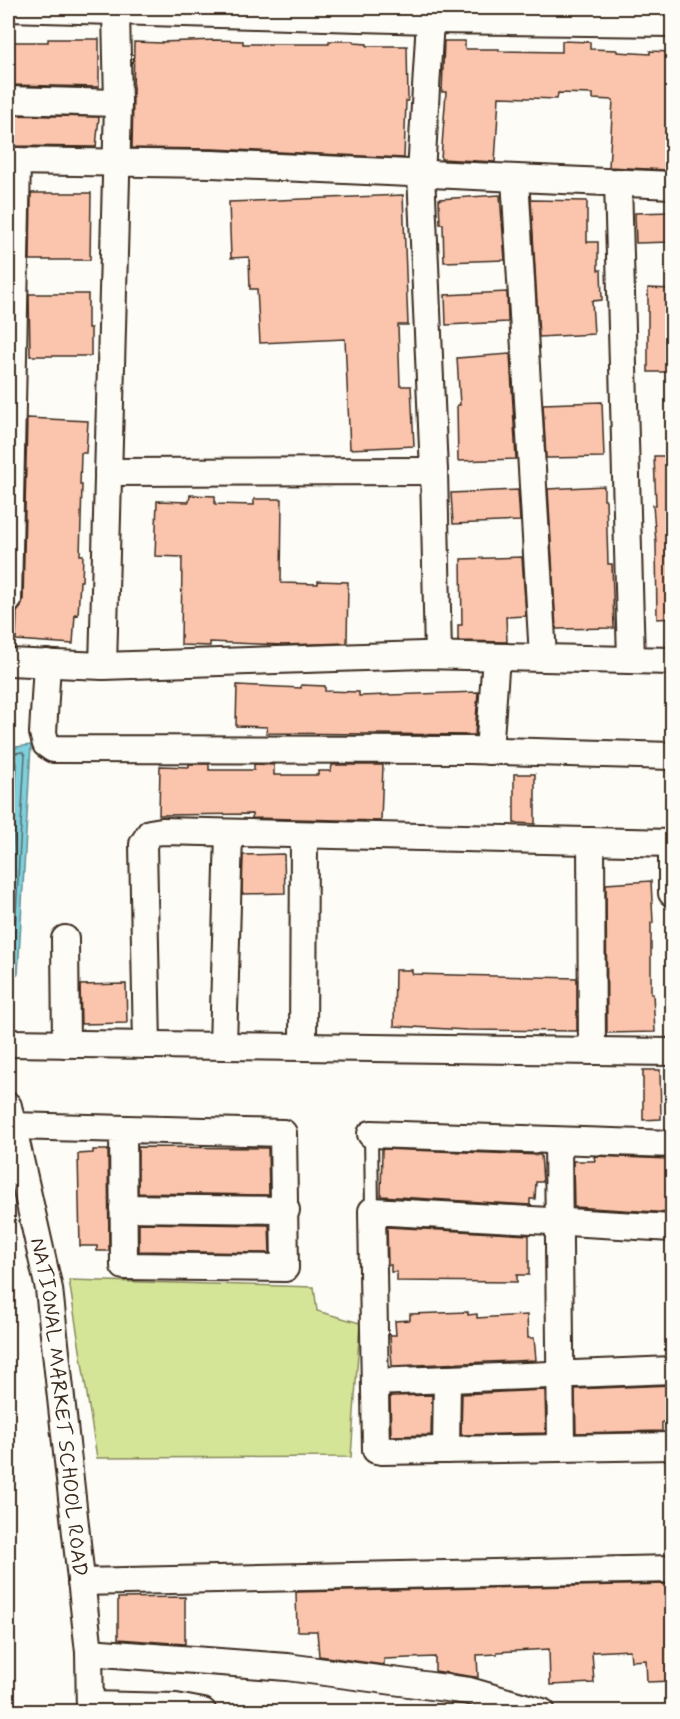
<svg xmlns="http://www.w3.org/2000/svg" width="680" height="1719" font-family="Mynerve,sans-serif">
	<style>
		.green { fill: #d5e598; stroke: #88885b; stroke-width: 1.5 }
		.water { fill: #7fcfdc; stroke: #648d90; stroke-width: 1.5 }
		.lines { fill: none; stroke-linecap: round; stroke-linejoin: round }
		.shore { stroke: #566c6a; stroke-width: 1.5 }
		.building { fill: #fbc5ad; stroke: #3b2a1e; stroke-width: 1.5 }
		.lane-casing { stroke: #3b2a1e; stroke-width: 16 }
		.street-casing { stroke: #3b2a1e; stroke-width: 30 }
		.lane { stroke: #fdfcf7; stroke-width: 12 }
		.street { stroke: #fdfcf7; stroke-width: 26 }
		.labels { text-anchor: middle; stroke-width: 4.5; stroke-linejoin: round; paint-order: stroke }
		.street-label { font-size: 21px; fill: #3b2a1e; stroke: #fdfcf7 }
	</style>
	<rect width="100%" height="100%" fill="#fdfcf7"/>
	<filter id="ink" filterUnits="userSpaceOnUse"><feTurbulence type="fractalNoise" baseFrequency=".0167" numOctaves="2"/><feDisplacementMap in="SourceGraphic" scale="12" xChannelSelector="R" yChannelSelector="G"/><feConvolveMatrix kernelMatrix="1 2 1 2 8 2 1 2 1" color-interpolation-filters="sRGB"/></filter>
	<g filter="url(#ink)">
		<path class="green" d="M69,1280L314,1287L317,1311L360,1323L351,1457L97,1458Z"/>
		<path class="water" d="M31,745L18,974L8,976V748Z"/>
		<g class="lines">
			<path class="shore" d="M8,754L22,752L25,755L13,966L8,970
				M8,761H14L17,764L8,926"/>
		</g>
		<path class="building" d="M48,39H99V87L8,85V42H48Z
			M216,40L243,41V44H329V41H354V43L367,44V46H407L408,101H406L404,158L213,149L132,148L134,42L162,43V42Z
			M444,41H465V49H499V51L562,52V41L590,42V49L617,50V52L650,54V51L671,52L667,170L609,167L613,100L593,99V94L558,93L557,99L499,97L495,162L441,159L446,92H442Z
			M8,115L99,117L96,147L8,146Z
			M31,193H91L90,260H30Z
			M403,195L408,325H398L400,386H411L414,446L350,449L345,339L260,343L257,289H250L249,257L231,258L229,202Z
			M500,195L505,260L444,262L443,224H440L439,199Z
			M531,200L587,201V242H598V270H601L602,300L592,301L594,334L539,337Z
			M672,212V242L636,243L635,213Z
			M648,288L672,289V372H648Z
			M507,292L508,322L446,325L445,295Z
			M29,294H88V328H91V356H30Z
			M510,354L516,459L458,461L457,405H460L457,358Z
			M602,402L604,457L546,458L543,404Z
			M27,418L88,421L86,453H81L80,485H82L80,555H83L82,581H80L78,615L75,614L73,644L16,640L17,612L21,607L23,600Z
			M654,456H672V618L657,619L656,543L653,505H656Z
			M604,486V500H606L608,564H612L614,628L556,629L548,489Z
			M518,490L520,521L453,524L451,493Z
			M190,495L215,496V504L254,505V499H282L281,583L318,584V581L348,582L347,643L283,645L210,642V646L181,645L182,557L155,556L157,501L189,502Z
			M522,557L526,616L506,617L507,642L458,641V625H462L461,559Z
			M237,685L301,688V685L325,686V691L359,692V696L478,692L475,735L266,733L267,727L236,726Z
			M189,764H209V770H254V764L274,765V775H318V771H331L332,765H383L381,821L252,818V814L159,815L160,766L189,767Z
			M514,774H535V824L514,823Z
			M284,854L285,893L242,894L243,855Z
			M651,881L653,923H651V994H653L655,1032L607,1033L606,884Z
			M395,970H412V974L577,978V1031L467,1030L394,1026Z
			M126,984L127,1023L81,1024L80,985Z
			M643,1070H660L661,1119L643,1120Z
			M138,1147L268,1148L269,1195L138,1193Z
			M382,1149L541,1155L543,1182H536L535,1199H530V1205L381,1196Z
			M93,1150H108L109,1251H97V1246H80L78,1154L93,1153Z
			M594,1156L670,1159V1165H672V1213L574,1207L573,1161H595Z
			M139,1223L269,1225L270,1253L139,1251Z
			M387,1227L529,1235V1275H517V1282L397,1281V1272H391V1265H388Z
			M468,1312V1315L477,1314V1318L527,1315L528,1338H534L536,1360L392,1366L390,1335H396L395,1321L410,1320V1314Z
			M672,1385V1422H662V1431L576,1433L575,1389Z
			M545,1390L546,1433L461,1435L462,1394Z
			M432,1395L431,1435L391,1436L390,1396Z
			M670,1584L672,1681L647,1682L646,1660L631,1661L630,1650L592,1652L594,1683L550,1685L549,1649L497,1652V1654L477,1655L478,1677H475L435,1671V1657L384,1659V1665L319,1656L317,1631H297L296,1592Z
			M185,1597V1644L118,1639V1598Z"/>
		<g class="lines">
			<g class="lane-casing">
				<path id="lane" d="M371,1134L372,1211"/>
			</g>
			<g class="street-casing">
				<g id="street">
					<path d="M8,8L430,20L672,23"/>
					<path d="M430,20L421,173L434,471L438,655"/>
					<path d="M8,100L118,103"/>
					<path d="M8,161L212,164L672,185"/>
					<path d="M515,178L543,657"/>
					<path d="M618,182L631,660"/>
					<path d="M108,472L434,471"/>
					<path d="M8,600L17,161"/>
					<path d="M8,662L103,666L423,655L672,661"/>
					<path d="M47,663L43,733L46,744L53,749L470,750L672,756"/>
					<path d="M103,666L118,103L116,12"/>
					<path d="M489,751L496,657"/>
					<path d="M591,841L592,1051"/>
					<path d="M672,843V893"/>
					<path d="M65,939L66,1044"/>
					<path d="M8,1043L672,1052"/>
					<path d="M147,1045L143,844L150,833L162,831L672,843"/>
					<path d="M223,1046L229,833"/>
					<path d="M303,1047L304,835"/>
					<path id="s1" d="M8,1106L49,1289L89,1652L90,1712"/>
					<path d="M11,1126L283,1133L285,1268L124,1266L123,1129"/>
					<path d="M371,1134L672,1144"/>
					<path d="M558,1141L561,1447"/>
					<path d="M123,1208L286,1210"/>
					<path d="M672,1228L372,1211L376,1450L382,1451L672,1446"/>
					<path d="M375,1382L672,1370"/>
					<path d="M446,1450L447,1379"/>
					<path d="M81,1582L672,1569"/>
					<path d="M89,1652L287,1667L469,1691L542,1712"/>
					<path d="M90,1705L176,1707L203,1712"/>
				</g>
			</g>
			<use href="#lane" class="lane"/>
			<use href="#street" class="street"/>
		</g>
	</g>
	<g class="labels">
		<g class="street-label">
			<text dy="7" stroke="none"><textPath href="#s1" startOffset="306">NATIONAL MARKET SCHOOL ROAD</textPath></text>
		</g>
	</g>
	<rect width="680" height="1719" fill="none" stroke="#fdfcf7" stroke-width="30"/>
	<rect x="15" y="15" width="650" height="1689" fill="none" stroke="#3b2a1e" stroke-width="2" filter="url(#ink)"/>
</svg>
